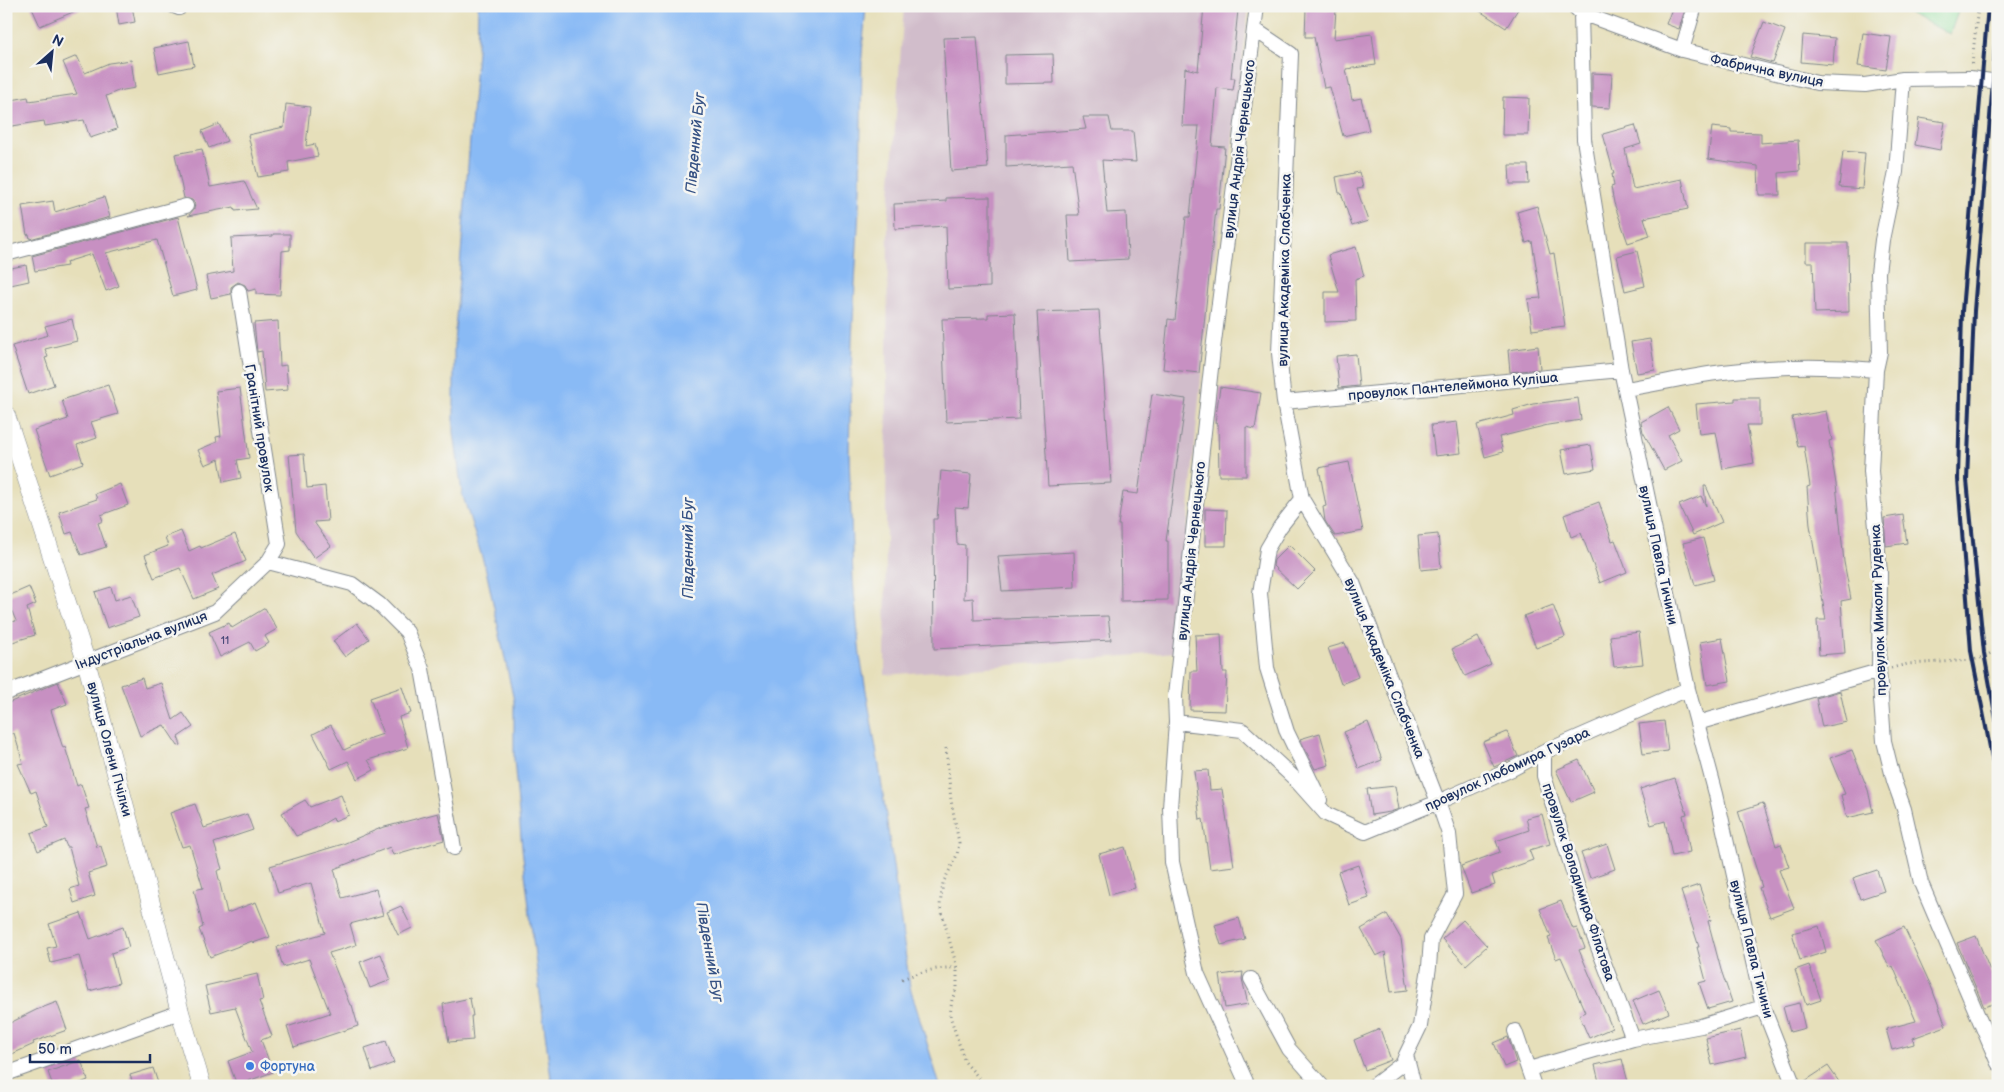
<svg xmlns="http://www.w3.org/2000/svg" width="2004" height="1092" font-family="'Balsamiq Sans',sans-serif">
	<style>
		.industrial { fill: #d1bdcb }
		.green { fill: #93e09e; stroke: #57887e }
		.water { fill: #89baf5; stroke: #5274aa }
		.building { fill: #c790c2 }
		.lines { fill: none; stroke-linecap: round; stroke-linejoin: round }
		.minor-casing { stroke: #80878c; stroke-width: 16 }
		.tertiary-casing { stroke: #80878c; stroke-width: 19 }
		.path { stroke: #80878c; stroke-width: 3; stroke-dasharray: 1 4; stroke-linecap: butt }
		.minor { stroke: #fff; stroke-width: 14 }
		.tertiary { stroke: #fff; stroke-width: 18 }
		.rail { stroke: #1b2f5e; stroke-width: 4 }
		.shop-dot { fill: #3f7fe0; stroke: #f6f6f2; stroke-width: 2 }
		.labels { text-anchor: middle; stroke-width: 5; stroke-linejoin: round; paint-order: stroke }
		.number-label { font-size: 11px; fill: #464777 }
		.street-label { font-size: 14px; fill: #1b2f5e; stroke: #f6f6f2 }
		.shop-label { font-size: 14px; fill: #366cbe; stroke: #f6f6f2; text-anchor: start }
		.water-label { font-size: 15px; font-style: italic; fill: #365284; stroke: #f6f6f2 }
	</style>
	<rect width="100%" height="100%" fill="#f6f6f2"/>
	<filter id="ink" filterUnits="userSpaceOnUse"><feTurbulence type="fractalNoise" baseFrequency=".02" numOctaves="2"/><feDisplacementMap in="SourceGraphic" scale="10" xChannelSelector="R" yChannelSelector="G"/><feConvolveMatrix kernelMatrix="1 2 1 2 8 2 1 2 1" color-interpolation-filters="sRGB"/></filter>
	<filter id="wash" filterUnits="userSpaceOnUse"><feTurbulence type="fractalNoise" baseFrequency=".0096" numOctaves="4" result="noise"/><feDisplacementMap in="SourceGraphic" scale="20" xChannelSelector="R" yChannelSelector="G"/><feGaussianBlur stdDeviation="1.12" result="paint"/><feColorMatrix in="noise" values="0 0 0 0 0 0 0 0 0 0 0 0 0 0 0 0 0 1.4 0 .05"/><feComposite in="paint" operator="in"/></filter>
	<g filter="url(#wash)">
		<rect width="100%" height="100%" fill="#e6dfba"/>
		<path class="industrial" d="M904,6H1249L1229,170L1209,289L1176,652L885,675L888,222Z"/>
		<path class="green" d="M1894,6H1960L1950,34Z"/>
		<path class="water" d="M478,6H866L862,54L860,189L852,340L849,452L853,580L860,656L879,766L910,987L940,1086H552L533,940L522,848L514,759V701L486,570L462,493L454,432V343L477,51Z"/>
		<g id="blocks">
			<path class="building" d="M31,6H87L40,26Z
				M116,6H132L135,22L119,25Z
				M1204,6H1225V8L1238,10L1231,78H1235L1233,90L1217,88L1212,146L1225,147L1219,209H1216L1199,373L1163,369L1168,319L1175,320L1186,217H1190L1199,126H1182L1185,68L1198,71Z
				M1472,6H1520L1506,28Z
				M1673,6H1686L1679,29L1666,24Z
				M1306,8L1336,10L1334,39L1372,34L1376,65L1346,69L1352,100L1361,98L1369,130L1343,136L1330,87L1324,88L1314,37H1305Z
				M1764,22L1785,30L1773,63L1750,57Z
				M1863,33L1891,37L1886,70L1858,66Z
				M1803,35L1835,38L1833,65L1801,62Z
				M977,37L988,168L951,171L943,38Z
				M189,41L194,66L159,73L154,48Z
				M1053,54L1054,83L1005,84V55Z
				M77,56L85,73L109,63L131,60L135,88L118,91L106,96L117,129L90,138L84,120L45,126L44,121L6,127V101L28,97L29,101L77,94L63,62Z
				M1592,73L1612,74L1610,108L1592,107Z
				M1503,97L1529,98L1528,135H1502Z
				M286,104L310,107L306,146L315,144L318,156L288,162L289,172L258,177L248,135L284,127Z
				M1083,117H1109L1112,131H1133L1136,162L1102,160L1107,213L1126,212L1128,259L1070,262L1067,215H1079L1072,163L1006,167V135L1086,129Z
				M1919,118L1945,122L1940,150L1915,145Z
				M219,124L227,141L209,148L202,131Z
				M1635,125L1641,144L1625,149L1633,189L1682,179L1688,209L1644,218L1650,236L1628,243L1614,203L1611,187L1614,186L1612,174H1614L1603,134Z
				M1712,127L1731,129V132L1761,133V143L1798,140L1800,171L1779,173L1780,195H1759L1758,166L1708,159Z
				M202,149L210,187L244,181L257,209L235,211L234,207L188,216L194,209L195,204L192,200L184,198L175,154Z
				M1843,151L1865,153L1862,189L1839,187Z
				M1509,165H1528L1529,184H1510Z
				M1359,172L1363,188L1357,189L1368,221L1352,226L1341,193H1339L1336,177Z
				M104,197L110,217L30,239L29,234L27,235L22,206L53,201L55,212Z
				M990,197V287L948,289L946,226L895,229L894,204L946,201V198Z
				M1537,206L1550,254L1554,253L1565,326L1532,330L1528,299L1541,298L1532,241L1526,243L1517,212Z
				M178,217L197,290L173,296L157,240L106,253L119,286L106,291L92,254L66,262L67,266L35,271L32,256Z
				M273,234H290V250L282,251L280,295L256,294V289L248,291L245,285L238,282L231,287V294L211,298L206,276L233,271L231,238L273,236Z
				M1806,243H1848L1849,312L1815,313L1813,262H1806Z
				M1356,247L1364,276L1355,279L1356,321L1325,322V292H1339L1328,255Z
				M1637,251L1645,286L1625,291L1617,256Z
				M26,265L29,281L6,286V269Z
				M1099,310L1111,483L1048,486L1037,312Z
				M1015,313L1019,419L946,422L942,319L988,318V314Z
				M72,319L77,341L45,349L48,357L45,358L54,385L28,394L12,346L48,335L45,326Z
				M278,321L280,366L286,365L288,390L265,392L262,351L257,352L254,323Z
				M1650,339L1655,370L1637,373L1631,342Z
				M1538,346L1540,369L1510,372L1508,350Z
				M1356,354L1359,386L1339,388L1336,356Z
				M108,385L118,414L91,422L97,438L77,445L83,463L50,475L34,430L68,419L62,400Z
				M1220,387L1261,393L1255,429L1246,427V476H1219L1218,424L1215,423Z
				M240,388L249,458L237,460L241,478L223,482L219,459L205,465L198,450L217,442L216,437L221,436L216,391Z
				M1152,394L1186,399L1166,541H1168V600L1121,601L1120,525H1118L1123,492L1138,494Z
				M1578,398L1581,420L1548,425L1499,437L1503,452L1485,457L1477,425L1514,415L1513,410L1533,404Z
				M1735,398H1760V425H1747L1754,463L1723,469L1716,432L1699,434L1696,404L1735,401Z
				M1668,407L1679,429L1668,435L1682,461L1664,470L1643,432L1641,422Z
				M1826,411L1832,440L1829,441L1836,484L1844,562L1851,599L1841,601L1845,653L1819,655L1817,620H1826L1810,525L1807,487L1810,486L1804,446L1798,447L1792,417Z
				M1457,422L1461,453L1435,456L1431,425Z
				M1591,445L1595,469L1566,474L1561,450Z
				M304,454L307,488L325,486L328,521L314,522L331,546L314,558L296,531L289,455Z
				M1349,462L1363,531L1335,536L1325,521L1323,507L1326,506L1319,468Z
				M941,471L971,474L968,508L955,507L957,544L965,545L964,599L973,598L974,620L1108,616L1111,640L934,649L933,519H937Z
				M120,484L128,505L101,515L103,521L98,523L106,547L81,555L72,532L66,534L59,512L97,499L95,494Z
				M1704,486H1706L1722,522L1693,535L1679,505L1701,496L1706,506Z
				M1599,502L1612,541L1615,540L1627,572L1600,583L1581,533L1571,537L1564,515Z
				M1205,509L1227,510L1226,546H1205Z
				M1903,515L1907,543L1886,546L1884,518Z
				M181,531L189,551L200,546L201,548L235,534L246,561L212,575L218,589L194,599L180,568L154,578L145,555L168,546L165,537Z
				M1438,534L1441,568L1421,570L1418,536Z
				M1703,538L1714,580L1695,585L1683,543Z
				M1289,545L1315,571L1297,589L1273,566L1274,560Z
				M1074,552L1075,587L1002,591L998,556Z
				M29,587L36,604L27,608L35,635L6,644V623L16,621L6,597Z
				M111,587L115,600L131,595L139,617L107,628L95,592Z
				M1553,605L1565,637L1536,648L1524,616Z
				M265,608L277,629L265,636L269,643L255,651L250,642L220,657L209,632L229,623L232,628Z
				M357,623L369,639L345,657L333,641Z
				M1639,632L1643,664L1614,667L1610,636Z
				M1221,634L1223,672H1227L1225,711L1190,710L1191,671H1197L1195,635Z
				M1478,637L1491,664L1465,676L1452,649Z
				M1722,638L1730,681L1707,685L1700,642Z
				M1345,643L1358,677L1341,684L1328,648Z
				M142,678L145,688L161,683L173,720L183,713L193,727L178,737L181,745L178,746L164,725L140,736L121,685Z
				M58,682L67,704L51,710L63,748L65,747L77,786L81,784L89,808L85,809L97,847L101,846L107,867L88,873L95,896L74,903L70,889L79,886L69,847H67L64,840L38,851L31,833L48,827L36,791L31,793L18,764L23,763L14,733L6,736V704Z
				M402,687L411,713L399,717L408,748L368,760L374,770L357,779L348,761L331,769L313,734L331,725L344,750L368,739L383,734L370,698Z
				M1840,691L1847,722L1822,727L1816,698Z
				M1664,721L1668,751L1643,754L1639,724Z
				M1368,722L1382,760L1359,769L1344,732Z
				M1507,732L1518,756L1494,767L1483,742Z
				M1320,733L1329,765L1315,769L1300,739Z
				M1852,750L1868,790L1873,812L1847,818L1841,795L1845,794L1830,758Z
				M1579,760L1594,792L1571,802L1556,770Z
				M1208,770L1210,790L1222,789L1234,866L1210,869L1203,819L1200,820L1194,771Z
				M1675,778L1687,814L1683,815L1690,852L1672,856L1665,821L1651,825L1640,789Z
				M1395,786L1399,809L1390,812L1371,815L1367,789Z
				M341,795L349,815L334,821L333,818L316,828L296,836L282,813L305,800L310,807Z
				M1763,803L1776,846L1781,844L1789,867L1779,870L1794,908L1770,917L1759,888L1762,887L1738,811Z
				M195,804L204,828L247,814L253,830L214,843L222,869L217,871L227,913L256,902L270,937L253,943L252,941L210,957L199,929L203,927L194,890L203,888L190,845L182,847L170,813Z
				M438,813L444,840L393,855L390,847L334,869L342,898L376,889L383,915L350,924L356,945L329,953L350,1005H352L358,1026L294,1047L287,1027L330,1013L309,959L283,967L277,947L325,933L311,883L278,893L270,866L343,844L381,828Z
				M1542,814L1550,844L1529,850L1533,860L1492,875L1495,885L1471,893L1461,866L1500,852L1496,841L1529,830L1526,818Z
				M1607,844L1615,869L1590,878L1581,853Z
				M1125,847L1135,888L1109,895L1099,854Z
				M1358,865L1369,898L1349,905L1338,872Z
				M1877,870L1884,891L1860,899L1853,878Z
				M1699,885L1711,920L1708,921L1721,970L1732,1002L1708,1009L1699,983L1706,981L1697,947H1699L1681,891Z
				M1561,901L1573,929L1577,928L1585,948L1579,950L1612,1028L1589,1038L1579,1015L1585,1012L1561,957L1556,959L1548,938L1551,937L1540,909Z
				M401,906L412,928L398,935L387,912Z
				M81,913L90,939L123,927L129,947L111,953L119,983L89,991L79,956L51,963L47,948L56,946L49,924Z
				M1387,914L1401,939L1408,990L1391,992L1385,952L1376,956L1361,929Z
				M1239,918L1245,939L1221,945L1215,925Z
				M1463,920L1487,946L1466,965L1442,939Z
				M1819,926L1826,952L1800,960L1792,933Z
				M1904,927L1931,986L1946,1026L1913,1038L1914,1044L1892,1050L1886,1029L1916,1021L1893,966L1890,968L1876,940Z
				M1976,936L1998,990V1002L1984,1007L1957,943Z
				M381,954L391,980L370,988L360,962Z
				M1809,965L1821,1000L1806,1005L1795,970Z
				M1243,972L1242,979L1248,1004L1225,1008L1220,975Z
				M257,974L263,1000L259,1001L272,1036L261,1040L273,1072L237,1085L228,1061L252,1052L235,1007L211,1012L205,986Z
				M1659,990L1669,1013L1643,1024L1633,1001Z
				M470,998L473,1016H471L473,1040L449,1042L443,1004Z
				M57,1002L67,1030L33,1042L34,1044L10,1055L6,1047V1025L36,1010Z
				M1799,1003L1805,1028L1790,1032L1783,1007Z
				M1380,1029L1391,1060L1365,1070L1354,1040Z
				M1740,1030L1746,1057L1712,1065L1706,1038Z
				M1508,1037L1516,1062L1504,1067L1494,1043Z
				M386,1041L394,1063L372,1071L365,1048Z
				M1622,1059L1628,1082L1611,1086H1600L1595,1065Z
				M81,1060L88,1080L73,1086H53L48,1072Z
				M1828,1066L1842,1086H1803L1802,1083Z
				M153,1068L159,1086H134L130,1075Z"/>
		</g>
	</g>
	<g filter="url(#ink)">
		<use href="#blocks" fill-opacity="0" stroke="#80878c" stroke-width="1"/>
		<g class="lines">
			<g class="minor-casing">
				<path id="minor" d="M174,6L179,8
					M1575,7L1581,13L1682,50L1817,83L1865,85L1903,79L1970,78L1998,82
					M1581,13L1584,139L1621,370L1688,689L1716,794L1763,1007L1794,1086
					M1254,29L1291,54L1279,353L1284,402L1302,499L1353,583L1438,802L1449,834L1455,894L1431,939L1429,967L1420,1026L1406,1055L1414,1086
					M1682,50L1695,6
					M1903,79L1896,172L1882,240L1878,273L1880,352L1876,370L1871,471L1880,573L1879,671L1884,741L1894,781L1904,809L1921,883L1998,1063
					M6,254L186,206
					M239,291L279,544L268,562
					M1625,389C1657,384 1690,376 1723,372C1773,366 1826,365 1876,370
					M1284,402L1621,370
					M1302,499L1280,527L1267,549L1260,593L1267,668L1287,732L1320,800
					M6,693L215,612L268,562L352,584L379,604L407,632L422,669L454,848
					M1176,722L1242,730L1293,777L1326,814L1365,832L1438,802L1512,769L1544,752L1688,689
					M1697,723L1879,671
					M1544,752V776L1588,921L1633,1039
					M1251,979L1289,1049L1322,1086
					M1515,1031L1534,1086
					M1529,1069L1633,1039L1701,1026L1763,1007
					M6,1074L180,1012
					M1248,1086L1197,973L1172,862L1170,808L1176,722L1175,696L1213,350L1257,6
					M1373,1086L1403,1063L1406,1055"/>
			</g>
			<g class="tertiary-casing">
				<path id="tertiary" d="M6,415L86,661L180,1012L202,1086"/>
			</g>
			<path class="path" d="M1972,64L1978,6
				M1891,668L1908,664L1973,660L1984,657L1998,649
				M946,748L951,800L959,843L957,855L943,883L940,905L957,968V988L952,999L950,1016L965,1062L986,1086
				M902,979C920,972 937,967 957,968"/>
			<use href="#minor" class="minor"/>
			<use href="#tertiary" class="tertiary"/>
			<path class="rail" d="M1988,6L1962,311L1958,479L1971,651L1998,788
				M1997,6L1993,81L1974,311L1967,480L1984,653L1998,730"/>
		</g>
	</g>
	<circle class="shop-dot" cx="250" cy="1066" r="5"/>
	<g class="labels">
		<g class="number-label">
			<text x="225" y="644">11</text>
		</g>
		<g class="street-label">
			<text transform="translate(1767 70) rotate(12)" y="5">Фабрична вулиця</text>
			<text transform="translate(1239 149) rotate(-83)" y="5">вулиця Андрія Чернецького</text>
			<text transform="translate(1284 270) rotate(-89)" y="5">вулиця Академіка Слабченка</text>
			<text transform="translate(1453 386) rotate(-5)" y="5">провулок Пантелеймона Куліша</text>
			<text transform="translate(260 428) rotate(81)" y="5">Гранітний провулок</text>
			<text transform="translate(1191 551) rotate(-84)" y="5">вулиця Андрія Чернецького</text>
			<text transform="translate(1659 555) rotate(78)" y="5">вулиця Павла Тичини</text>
			<text transform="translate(1878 610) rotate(-92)" y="5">провулок Миколи Руденка</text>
			<text transform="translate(141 640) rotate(-21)" y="5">Індустріальна вулиця</text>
			<text transform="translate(1385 668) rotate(68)" y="5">вулиця Академіка Слабченка</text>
			<text transform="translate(110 749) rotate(75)" y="5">вулиця Олени Пчілки</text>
			<text transform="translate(1507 769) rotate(-25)" y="5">провулок Любомира Гузара</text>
			<text transform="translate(1579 882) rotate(72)" y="5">провулок Володимира Філатова</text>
			<text transform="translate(1752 949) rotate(76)" y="5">вулиця Павла Тичини</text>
		</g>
		<g class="shop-label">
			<text x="260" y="1071">Фортуна</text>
		</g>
		<g class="water-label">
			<text transform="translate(695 143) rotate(-85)" y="5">Південний Буг</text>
			<text transform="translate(688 548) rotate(-90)" y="5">Південний Буг</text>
			<text transform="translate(710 952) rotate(80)" y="5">Південний Буг</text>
		</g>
	</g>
	<rect width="2004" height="1092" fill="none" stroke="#f6f6f2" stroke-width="25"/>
	<g transform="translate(52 52) rotate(27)" stroke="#f6f6f2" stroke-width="4" paint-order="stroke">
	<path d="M0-4L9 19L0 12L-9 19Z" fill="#1b2f5e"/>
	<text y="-8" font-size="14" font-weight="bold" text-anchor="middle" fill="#1b2f5e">N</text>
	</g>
	<path d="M30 1054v8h120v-8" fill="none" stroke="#1b2f5e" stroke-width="2.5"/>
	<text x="38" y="1054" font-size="15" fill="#1b2f5e" stroke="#f6f6f2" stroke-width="4" paint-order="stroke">50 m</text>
</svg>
